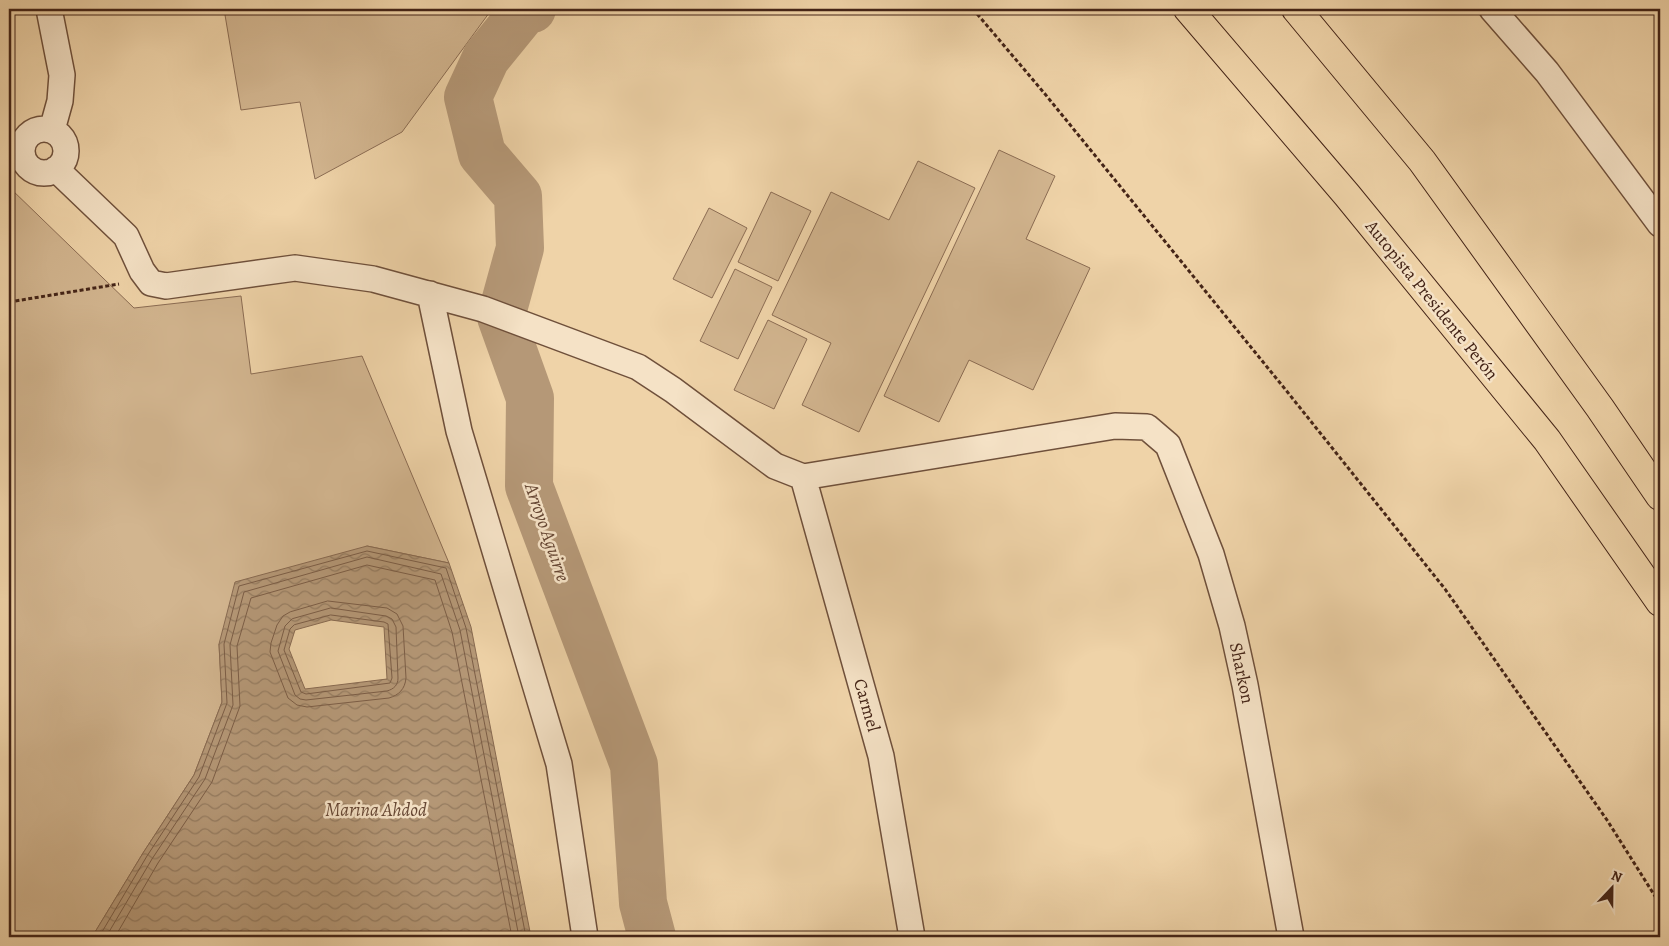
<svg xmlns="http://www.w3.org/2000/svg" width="1669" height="946" font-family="Alegreya,serif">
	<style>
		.green { fill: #d2b58f; stroke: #8b6c53 }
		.water { fill: url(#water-waves); stroke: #886a51; fill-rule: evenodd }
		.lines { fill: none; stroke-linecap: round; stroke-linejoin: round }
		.shore { stroke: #7c5e47; stroke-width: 1 }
		.river { stroke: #b59877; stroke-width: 48 }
		.street-casing { stroke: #6f503b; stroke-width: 28 }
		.highway-casing { stroke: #442417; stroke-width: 30 }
		.path { stroke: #442417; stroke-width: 3; stroke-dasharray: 4 2.5; stroke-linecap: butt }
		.street { stroke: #f5e2c6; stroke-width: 25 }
		.highway { stroke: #efd3a8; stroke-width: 28 }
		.labels { text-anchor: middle; stroke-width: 5; stroke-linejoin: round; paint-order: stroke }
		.street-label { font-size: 18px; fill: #442417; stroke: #f5e2c6 }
		.water-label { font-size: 19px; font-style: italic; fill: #664734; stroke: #f5e2c6 }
	</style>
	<defs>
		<pattern id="water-waves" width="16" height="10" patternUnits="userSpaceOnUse" patternTransform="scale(1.25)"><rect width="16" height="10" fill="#b59877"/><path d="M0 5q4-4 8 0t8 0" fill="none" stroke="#957c61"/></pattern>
	</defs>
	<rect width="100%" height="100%" fill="#efd3a8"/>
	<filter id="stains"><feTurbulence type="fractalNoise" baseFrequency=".004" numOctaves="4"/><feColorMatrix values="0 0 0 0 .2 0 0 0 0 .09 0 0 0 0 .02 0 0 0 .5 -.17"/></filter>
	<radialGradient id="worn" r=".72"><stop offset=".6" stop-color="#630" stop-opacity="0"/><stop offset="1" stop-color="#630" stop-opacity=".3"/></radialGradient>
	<path class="green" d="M224,9H492L402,132L315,179L300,102L241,110Z
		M999,150L1055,176L1026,239L1090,268L1033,390L969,360L939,422L884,396Z
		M918,161L975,188L859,432L802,405L831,343L772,315L831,192L889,220Z
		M9,187L134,308L241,296L251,374L362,356L449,563L367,546L219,644L222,702L194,775L143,853L92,937H9Z
		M771,192L811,211L778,281L738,262Z
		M709,208L747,228L712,298L673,279Z
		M735,269L772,287L738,359L700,341Z
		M768,320L807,339L774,409L734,390Z"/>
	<path class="water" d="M367,546L449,563L471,627L531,937H92L143,853L194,775L222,702L219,644L235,582ZM331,620L384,627L387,679L305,689L289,649L295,630Z"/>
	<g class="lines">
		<path class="shore" d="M328,601L387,608L397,614L403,626L406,678C405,689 399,695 389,698L307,707L297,705L288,698L270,652L271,643L277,625L283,616L290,612Z
			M331,608L386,616L392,619L396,627L398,678C398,685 394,689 387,691L306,700L300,699L295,695L278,651L285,626L292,619Z
			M331,615L384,622L388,624L392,678L390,683L306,694L301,692L284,650L290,629L294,625Z
			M99,937L147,856L199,777L227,703L224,644L239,586L367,551L446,568L466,628L526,937
			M106,937L152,859L205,779L233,705L230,645L244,592L367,557L441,574L460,630L519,937
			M115,937L158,863L212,782L240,706L237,646L251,598L367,565L435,580L452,632L512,937"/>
		<path class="river" d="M532,9L525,10L486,58L468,97L482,154L518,196L520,248L501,317L530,398L529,486L634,765L643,903L652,937"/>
		<g class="street-casing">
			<path id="street" d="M49,9L62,75L60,101L52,130
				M1492,9L1547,72L1660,224
				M22 151a22 22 0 1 1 44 0a22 22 0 1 1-44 0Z
				M56,169L126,236L142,271L151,283L166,286L295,268L373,279L483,309L638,367L673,390L775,466L803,477L1115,426L1147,427L1168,445L1211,554L1232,626L1245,685L1291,937
				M430,294L459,431L559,764L585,937
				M803,477L881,756L912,937"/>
		</g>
		<g class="highway-casing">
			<path id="highway" d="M1188,9L1347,195L1547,440L1660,602
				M1296,9L1422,161L1600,408L1660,496"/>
		</g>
		<path class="path" d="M973,9L1045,94L1285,389L1445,589L1607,820L1660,904
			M9,302L119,284"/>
		<use href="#street" class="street"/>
		<use href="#highway" class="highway"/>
	</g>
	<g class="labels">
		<g class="street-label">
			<text transform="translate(1432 300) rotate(51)" y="6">Autopista Presidente Perón</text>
			<text transform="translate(1242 673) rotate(78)" y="6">Sharkon</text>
			<text transform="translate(867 705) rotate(74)" y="6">Carmel</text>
		</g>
		<g class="water-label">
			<text transform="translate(548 532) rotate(71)" y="7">Arroyo Aguirre</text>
			<text x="376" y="816">Marina Ahdod</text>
		</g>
	</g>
	<rect width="1669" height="946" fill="none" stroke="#efd3a8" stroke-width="30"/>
	<rect x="10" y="10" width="1649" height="926" fill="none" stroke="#442417" stroke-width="2.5"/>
	<rect x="15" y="15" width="1639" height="916" fill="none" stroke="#442417"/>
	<g transform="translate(1612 888) rotate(22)" stroke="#f5e2c6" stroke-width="4" paint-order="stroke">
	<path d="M0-4L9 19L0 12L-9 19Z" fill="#442417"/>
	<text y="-8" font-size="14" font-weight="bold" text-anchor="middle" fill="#442417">N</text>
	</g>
	<rect width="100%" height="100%" filter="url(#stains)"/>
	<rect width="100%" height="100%" fill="url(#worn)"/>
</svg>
